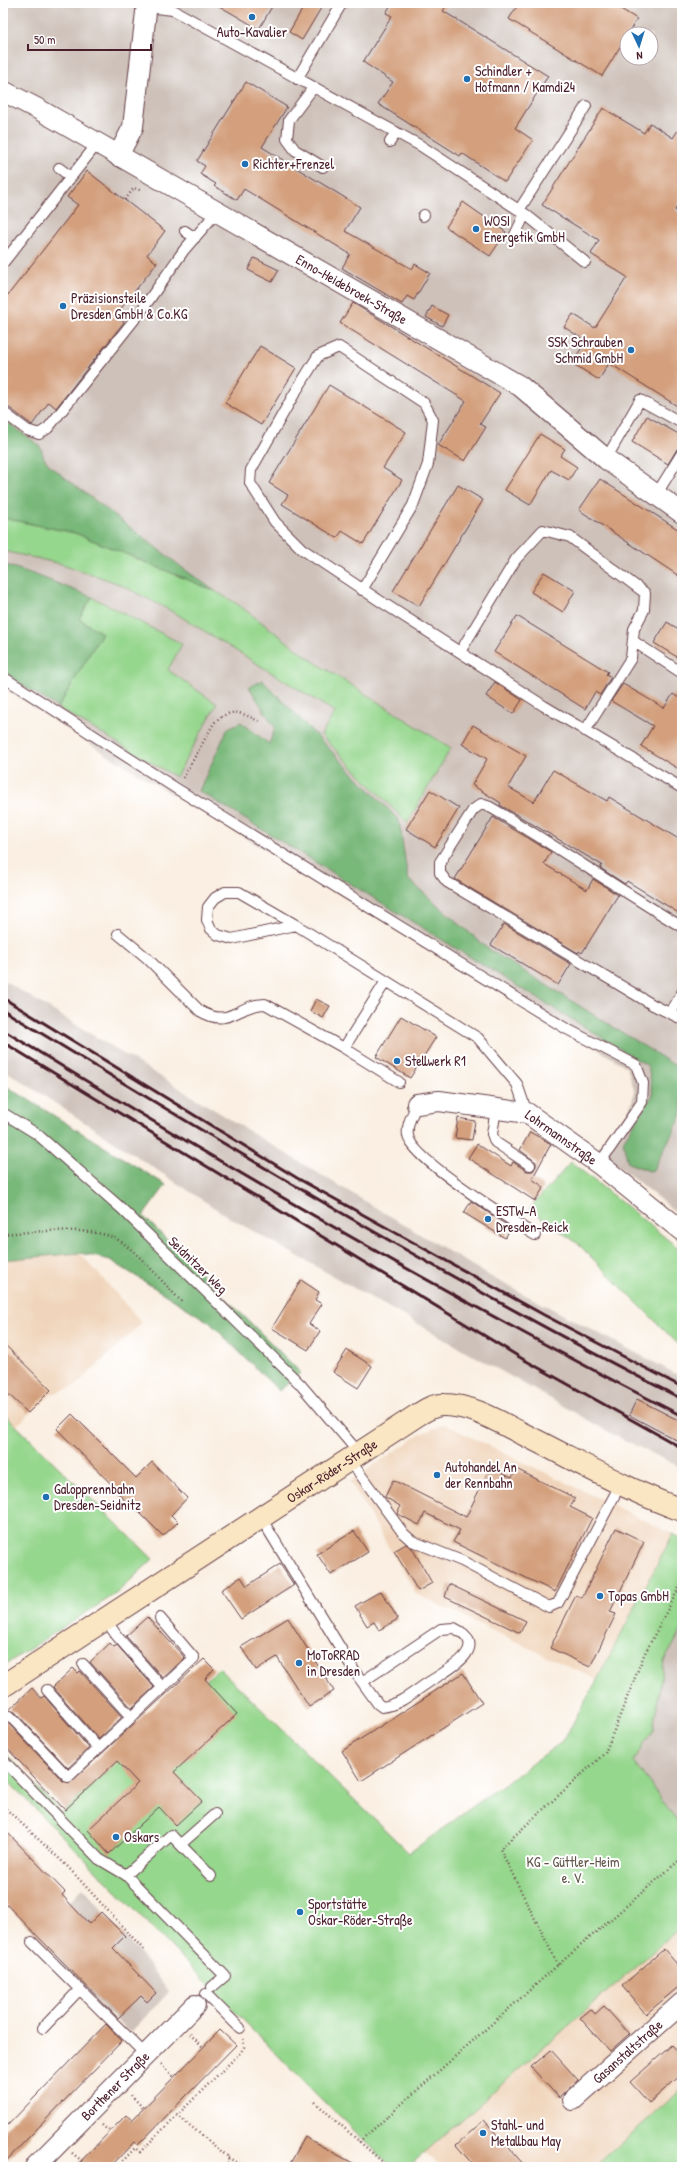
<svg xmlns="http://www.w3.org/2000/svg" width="685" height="2170" font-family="'Patrick Hand',sans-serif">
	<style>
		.built { fill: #f0d5bc }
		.industrial { fill: #cec1b9; fill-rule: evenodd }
		.green { fill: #96d78e; stroke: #707b5c }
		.forest { fill: #78b879; stroke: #616c52 }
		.building { fill: #d39f7c }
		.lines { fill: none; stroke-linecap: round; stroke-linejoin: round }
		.lane-casing { stroke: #643e46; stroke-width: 12 }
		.street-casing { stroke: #643e46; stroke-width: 22 }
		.secondary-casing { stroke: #643e46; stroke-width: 24 }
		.path { stroke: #643e46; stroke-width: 2.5; stroke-dasharray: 1 3; stroke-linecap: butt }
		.lane { stroke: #fff; stroke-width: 10 }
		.street { stroke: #fff; stroke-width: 20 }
		.secondary { stroke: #fbe6c4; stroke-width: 22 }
		.rail { stroke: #4a1f2b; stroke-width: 3 }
		.poi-dot { fill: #1f6fb2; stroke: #fff; stroke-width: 1.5 }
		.labels { text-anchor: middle; stroke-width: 4; stroke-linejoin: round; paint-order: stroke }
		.poi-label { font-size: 14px; fill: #4a1f2b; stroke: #fff; text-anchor: start }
		.street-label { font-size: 14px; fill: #4a1f2b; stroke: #fff }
		.park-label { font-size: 14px; fill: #615649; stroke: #fff }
	</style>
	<rect width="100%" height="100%" fill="#fff"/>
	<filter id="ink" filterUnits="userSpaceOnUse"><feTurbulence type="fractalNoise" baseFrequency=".025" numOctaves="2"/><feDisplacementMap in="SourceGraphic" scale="8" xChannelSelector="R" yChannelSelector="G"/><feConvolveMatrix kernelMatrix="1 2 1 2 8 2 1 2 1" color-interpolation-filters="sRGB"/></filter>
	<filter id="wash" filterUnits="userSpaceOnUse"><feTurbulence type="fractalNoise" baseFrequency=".012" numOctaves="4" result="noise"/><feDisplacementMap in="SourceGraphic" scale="16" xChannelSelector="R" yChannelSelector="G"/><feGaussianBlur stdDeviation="0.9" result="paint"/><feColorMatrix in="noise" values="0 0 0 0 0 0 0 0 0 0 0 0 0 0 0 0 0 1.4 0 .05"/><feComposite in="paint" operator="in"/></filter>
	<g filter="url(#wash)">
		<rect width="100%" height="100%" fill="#faefe2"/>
		<path class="built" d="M80,1253L142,1323L75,1386L52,1394L16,1426L3,1413V1260Z
			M444,1424L673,1534L597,1680L416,1594L350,1481L421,1434Z
			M682,1926V2089L594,2167H441L424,2153Z"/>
		<path class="industrial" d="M3,3H682V1217L597,1149L629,1110L635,1092L627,1067L102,752L3,687ZM627,34H651V58H627Z
			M3,980L293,1158L493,1278L682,1377V1468L616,1436L230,1218L3,1069Z
			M682,1630V1827L633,1761L653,1730L664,1661Z
			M83,1888L141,1955L169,1992L130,2033L33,1939Z"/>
		<path class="green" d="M3,518L75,533L215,591L236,603L310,659L451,748L407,823L321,735L335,712L175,613L117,583L62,564L3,551Z
			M92,597L182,644L168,670L217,704L176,777L58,708L102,633L79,619Z
			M571,1162L682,1251V1343L679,1345L577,1243L529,1209Z
			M3,1413L153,1559L117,1593L3,1666Z
			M673,1534L682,1539V1630L664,1661L653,1730L633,1761L682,1827V1926L408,2167H392L319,2097L3,1776V1751L62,1813L219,1668L409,1853L563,1741L597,1680Z
			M682,2089V2167H594Z"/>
		<path class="forest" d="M3,419L40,446L44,458L50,466L188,572L215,591L75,533L3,518Z
			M3,564L36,575L92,597L79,619L102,633L58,708L3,672Z
			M262,680L399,820L408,879L487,948L682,1070V1115L652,1172L628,1163L623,1141L653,1095L648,1066L199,791L228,728L241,722L269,744L275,728L249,687Z
			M3,1084L166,1185L143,1216L301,1373L279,1391L209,1322L110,1260L80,1253L3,1260Z"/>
		<g id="blocks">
			<path class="building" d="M214,3H274L259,29Z
				M306,3H324L302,40L289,32Z
				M392,3H448L443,11L548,76L515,128L533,140L505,182L462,153L460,156L378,104L393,82L363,62L392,16L386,13Z
				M519,3H611L637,19L602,76L509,19Z
				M246,82L287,107L262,147L360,207L345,231L412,269L415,264L430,273L414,300L407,296L402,304L342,268L350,254L244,189L237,200L214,186L216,184L200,174L205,166L197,161Z
				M603,108L644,133L650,123L673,138L682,124V199L675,210L682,215V409L609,363L599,380L572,363L586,341L564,327L573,314L595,328L627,277L591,254L599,240L542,205Z
				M87,171L165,231L147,255L157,263L115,316L124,322L56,408L49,402L32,425L3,403V291L8,295L78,205L67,197Z
				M463,202L506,232L490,256L446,227Z
				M254,258L279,270L272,282L248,270Z
				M353,303L500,393L480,424L486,427L465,461L438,445L466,401L340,323Z
				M432,306L448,315L442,326L426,317Z
				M260,346L296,368L261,425L225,403Z
				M329,385L406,432L383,468L402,480L363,544L342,531L337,538L282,504L288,495L269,483Z
				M647,416L682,436V447L677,449L668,464L632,442Z
				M540,434L565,449L560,456L577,467L569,480L551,470L530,505L505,490Z
				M600,479L682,532V578L579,510Z
				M458,485L483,500L419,606L393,591Z
				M544,572L575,591L563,612L531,592Z
				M517,616L608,672L606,674L611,677L600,695L595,692L585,709L494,652Z
				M667,622L682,631V660L654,643Z
				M495,682L522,700L513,714L486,696Z
				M623,684L664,708L673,694L682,700V771L641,746L653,726L611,701Z
				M473,725L526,756L508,787L534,802L553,770L607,801L609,797L682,841V915L627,881L625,884L600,868L602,865L500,805L501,803L472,785L487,759L462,744Z
				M430,790L459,808L435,847L406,829Z
				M493,817L551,852L544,864L587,890L593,879L618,895L582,953L579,951L578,953L455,879Z
				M504,924L571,964L558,985L491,945Z
				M316,999L330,1006L323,1018L310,1011Z
				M401,1016L436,1037L410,1078L376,1057Z
				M458,1118L475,1121L472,1140L455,1138Z
				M530,1132L551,1144L532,1179L544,1187L535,1201L468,1158L477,1144L511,1166L513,1162L527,1171H533L536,1166V1162L520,1150Z
				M471,1201L511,1228L505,1238L464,1213Z
				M301,1280L319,1292L315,1300L322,1304L309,1324L320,1331L308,1350L272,1328Z
				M3,1343L51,1390L28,1413L3,1389Z
				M347,1350L372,1366L358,1388L333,1372Z
				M637,1399L682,1422V1443L629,1415Z
				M72,1414L136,1478L152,1462L187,1498L171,1515L178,1522L163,1536L133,1506L132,1508L117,1492L118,1491L57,1429Z
				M490,1468L512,1478L516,1469L575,1498L570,1507L592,1518L555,1592L453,1542L460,1530L425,1513L419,1525L398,1514L400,1506L385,1497L393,1480L466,1517Z
				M616,1528L644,1542L610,1612L616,1614L590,1667L550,1648L576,1595L582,1598Z
				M354,1531L368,1552L331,1575L317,1554Z
				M406,1544L412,1548L432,1583L418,1591L394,1551Z
				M280,1564L294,1585L241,1619L221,1590L241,1577L247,1586Z
				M449,1584L526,1621L520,1633L445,1597Z
				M381,1591L398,1619L379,1630L374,1622L367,1626L355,1606Z
				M147,1617L185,1658L163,1678L126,1636Z
				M288,1618L334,1691L309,1707L277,1657L256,1670L241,1647Z
				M110,1643L114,1647L117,1645L154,1687L132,1708L90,1662Z
				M204,1659L214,1669L205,1679L237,1714L174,1772L202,1801L176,1825L159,1807L109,1854L88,1830L138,1783L117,1761L65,1810L3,1744V1716L4,1715L5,1720L63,1781L70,1783Z
				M73,1668L78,1673L80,1671L122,1717L99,1739L53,1687Z
				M463,1673L482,1703L361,1781L342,1751Z
				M32,1688L41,1698L44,1696L89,1748L68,1768L15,1712L9,1710Z
				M3,1828L65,1892L62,1895L89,1924L101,1912L125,1936L113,1948L156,1993L147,2002L141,1996L118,2018L3,1901Z
				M664,1949L682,1970V1984L646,2014L622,1986Z
				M604,2006L629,2034L610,2051L580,2018L591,2009L595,2014Z
				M106,2024L122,2041L3,2164V2130Z
				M220,2030L236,2045L138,2145L134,2142L110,2167H75L126,2115L132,2120Z
				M672,2045L682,2056V2074L649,2103L630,2082Z
				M551,2050L578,2080L559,2098L531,2067Z
				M484,2120L526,2167H475L456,2145Z
				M305,2137L360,2167H288Z"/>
		</g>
	</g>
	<g filter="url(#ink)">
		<use href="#blocks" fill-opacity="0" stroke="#643e46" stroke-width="1"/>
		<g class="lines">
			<g class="lane-casing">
				<path id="lane" d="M147,7L173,10L421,146L525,214L585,262
					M297,79L342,3
					M313,88L289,120L287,139L295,150L323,167
					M390,142L396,132
					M59,168L71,177
					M519,210L586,106
					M423,216L424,215
					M185,231L195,238
					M514,237L525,214
					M3,263L97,144
					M3,412L27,430L39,434L48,428L142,310L184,250L216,213
					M606,459L640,400L682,423
					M656,495L682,453
					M362,590L413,505L428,464L433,420L424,403L339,347L318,356L293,396L251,470L250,483L275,522L302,549L380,601L544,706L682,788
					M633,641L682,673
					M460,652L516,559L543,530L570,537L645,593L644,610L634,629L631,658L585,731
					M3,677L177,789L565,1028L636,1065L643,1083L642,1102L599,1164
					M296,925L232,939L218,935L211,929L207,920L208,907L215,898L225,892H239L296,925L478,1038L517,1084L527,1113
					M682,927C617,888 555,845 490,807L481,804L473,810L440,862V873L447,882L653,1005L682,1019
					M118,934L147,958L200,1011C230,1029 238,1004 265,1004L344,1048L386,981
					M671,1012L682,993
					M344,1048L399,1082
					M417,1104C413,1114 406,1124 408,1136C412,1159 511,1220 535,1235
					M496,1109L492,1134L495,1142L530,1165
					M3,1113L37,1134L121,1208L300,1384L359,1453
					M349,1459L403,1533L412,1541L462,1561L549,1607L558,1603L621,1483
					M261,1518L355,1672L378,1704L382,1707C400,1705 415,1691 429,1682C446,1671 494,1647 454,1628L441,1629L362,1682
					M105,1619L117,1636L163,1688
					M83,1664L131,1717
					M47,1690L98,1748
					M10,1716L68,1777L194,1658L160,1618
					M3,1760L99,1859L126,1875L225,1976L212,1987
					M181,1844L215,1814
					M126,1875L171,1835L211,1876
					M32,1942L146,2055
					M206,1994L240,2028
					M43,2028L80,1989"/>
			</g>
			<g class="street-casing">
				<g id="street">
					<path id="s1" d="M3,91L38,109L520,386L606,459L682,513"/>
					<path d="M118,156L133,127L147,3"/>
					<path id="s2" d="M417,1104L439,1101L527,1113L599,1164L682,1231"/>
					<path id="s3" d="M573,2100L682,2003"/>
					<path id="s4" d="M35,2167L195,2005"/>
				</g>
			</g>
			<g class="secondary-casing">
				<g id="secondary">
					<path id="s5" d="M3,1686L416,1416C424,1411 434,1404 444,1405C472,1405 499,1422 523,1434C574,1459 630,1492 682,1510"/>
				</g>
			</g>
			<path class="path" d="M125,200L134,188L142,191
				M183,778L214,723C231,707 241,712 260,722
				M3,1234C33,1232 99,1224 123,1243C143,1258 165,1285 183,1303
				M677,1441L682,1432
				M3,1806L67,1866L144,1950
				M558,1965L500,1849L605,1753L644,1655L682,1582
				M190,2034L203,2047
				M161,2064L174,2077
				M131,2095L144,2109
				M315,2102L388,2167
				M177,2115L227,2156L229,2162L226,2167
				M102,2125L110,2132
				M359,2142L558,1965L682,1858
				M72,2153L82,2161
				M228,2158L247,2167
				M117,2167L135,2148L140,2152L241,2052L244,2047L243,2039"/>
			<use href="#lane" class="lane"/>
			<use href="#street" class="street"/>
			<use href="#secondary" class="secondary"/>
			<path class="rail" d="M3,998L297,1178L544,1315L682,1387
				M3,1010C226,1146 449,1281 682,1399
				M3,1030C225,1167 450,1298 682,1416
				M3,1042L521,1358L682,1448"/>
		</g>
	</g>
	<g class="poi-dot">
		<circle cx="252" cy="17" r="4"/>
		<circle cx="467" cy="79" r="4"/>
		<circle cx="245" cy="164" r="4"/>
		<circle cx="476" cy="229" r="4"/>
		<circle cx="63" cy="306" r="4"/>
		<circle cx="631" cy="350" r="4"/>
		<circle cx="397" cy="1061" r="4"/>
		<circle cx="488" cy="1219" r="4"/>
		<circle cx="437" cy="1475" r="4"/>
		<circle cx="46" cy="1497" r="4"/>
		<circle cx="600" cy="1596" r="4"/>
		<circle cx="299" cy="1663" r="4"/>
		<circle cx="116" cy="1837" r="4"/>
		<circle cx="300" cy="1912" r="4"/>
		<circle cx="483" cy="2133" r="4"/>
	</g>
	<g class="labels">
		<g class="poi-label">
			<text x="252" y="37" text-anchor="middle">Auto-Kavalier</text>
			<text x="475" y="76">Schindler +<tspan x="475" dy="16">Hofmann / Kamdi24</tspan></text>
			<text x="253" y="169">Richter+Frenzel</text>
			<text x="484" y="226">WOSI<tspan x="484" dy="16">Energetik GmbH</tspan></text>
			<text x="71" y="303">Präzisionsteile<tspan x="71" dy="16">Dresden GmbH &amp; Co.KG</tspan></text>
			<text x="623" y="347" text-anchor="end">SSK Schrauben<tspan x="623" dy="16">Schmid GmbH</tspan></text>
			<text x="405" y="1066">Stellwerk R1</text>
			<text x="496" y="1216">ESTW-A<tspan x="496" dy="16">Dresden-Reick</tspan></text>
			<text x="445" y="1472">Autohandel An<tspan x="445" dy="16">der Rennbahn</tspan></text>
			<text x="54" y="1494">Galopprennbahn<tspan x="54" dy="16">Dresden-Seidnitz</tspan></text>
			<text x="608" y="1601">Topas GmbH</text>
			<text x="307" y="1660">MoToRRAD<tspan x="307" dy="16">in Dresden</tspan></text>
			<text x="124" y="1842">Oskars</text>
			<text x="308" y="1909">Sportstätte<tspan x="308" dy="16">Oskar-Röder-Straße</tspan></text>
			<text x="491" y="2130">Stahl- und<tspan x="491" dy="16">Metallbau May</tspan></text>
		</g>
		<g class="street-label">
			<text dy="5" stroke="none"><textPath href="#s1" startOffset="401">Enno-Heidebroek-Straße</textPath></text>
			<text dy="5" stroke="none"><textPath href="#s2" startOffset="153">Lohrmannstraße</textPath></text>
			<text transform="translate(198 1265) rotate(44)" y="5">Seidnitzer Weg</text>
			<text dy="5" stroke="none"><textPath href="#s5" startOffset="393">Oskar-Röder-Straße</textPath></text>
			<text dy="5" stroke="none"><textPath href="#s3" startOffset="73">Gasanstaltstraße</textPath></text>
			<text dy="5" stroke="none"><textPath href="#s4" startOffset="114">Borthener Straße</textPath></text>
		</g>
		<g class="park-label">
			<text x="573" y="1867">KG - Güttler-Heim<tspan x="573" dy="16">e. V.</tspan></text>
		</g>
	</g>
	<rect width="685" height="2170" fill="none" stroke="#fff" stroke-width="16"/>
	<g transform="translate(639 46) rotate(176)"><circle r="19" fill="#ffffff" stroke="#b7a5aa"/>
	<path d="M0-3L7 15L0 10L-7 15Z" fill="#1f6fb2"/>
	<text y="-6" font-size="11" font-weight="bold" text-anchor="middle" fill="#4a1f2b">N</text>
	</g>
	<path d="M28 44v6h123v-6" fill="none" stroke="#4a1f2b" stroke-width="2"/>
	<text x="34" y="44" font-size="12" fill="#4a1f2b" stroke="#ffffff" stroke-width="3" paint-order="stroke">50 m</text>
</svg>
